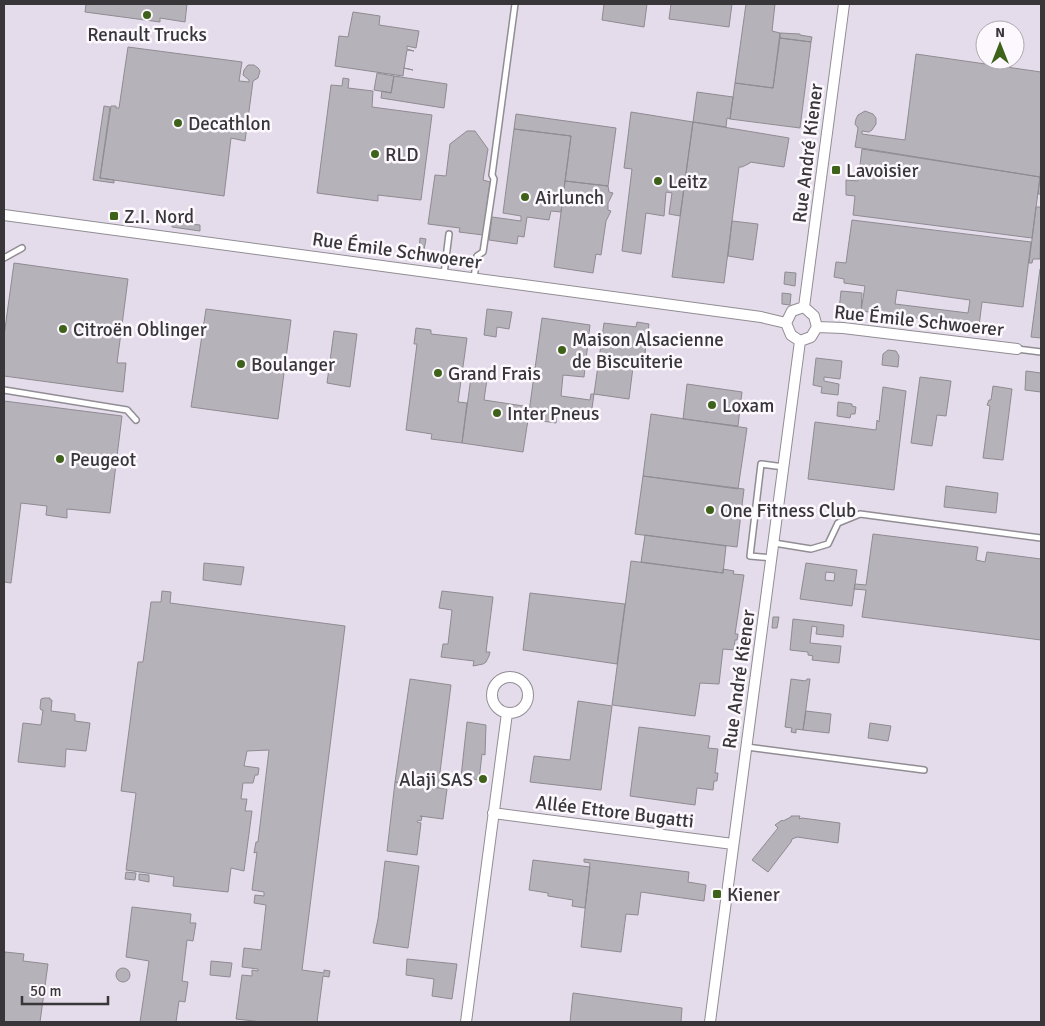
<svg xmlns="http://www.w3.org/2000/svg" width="1045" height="1026" font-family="Signika,sans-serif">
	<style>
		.built { fill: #e4dcea; fill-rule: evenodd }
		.building { fill: #b6b2b9; stroke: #8f8b92; fill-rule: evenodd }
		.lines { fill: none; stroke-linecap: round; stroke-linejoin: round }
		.service-casing { stroke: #918d94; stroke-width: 8 }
		.minor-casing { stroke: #918d94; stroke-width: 12 }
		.service { stroke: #fff; stroke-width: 5 }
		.minor { stroke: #fff; stroke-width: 10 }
		.poi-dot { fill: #3e621a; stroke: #fcf8fe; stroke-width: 2 }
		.labels { text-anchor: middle; stroke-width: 5; stroke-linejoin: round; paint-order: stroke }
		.poi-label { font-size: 19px; fill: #383639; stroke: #fcf8fe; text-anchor: start }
		.street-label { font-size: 19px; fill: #383639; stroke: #fcf8fe }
	</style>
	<rect width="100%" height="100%" fill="#efeaf2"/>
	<path class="built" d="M4,4H1041V1022H4ZM985,30H1015V60H985Z"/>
	<path class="building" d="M86,4H187L185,22L160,18V22L85,12Z
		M604,4H647L644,27L602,20Z
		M671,4H732L729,27L669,19Z
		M746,4H775L772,31L780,33L773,88L735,83Z
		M353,12L380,16L379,25L419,31L416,48L407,46V49L414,51L407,50L404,68L413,70L404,68L403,76L335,66L339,36L348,37Z
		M780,33L800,34V35L812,37L811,42L780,38Z
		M780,38L811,42L800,128L730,119L735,83L773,88Z
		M128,47L242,62L239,81L249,82V80L243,75L244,70L248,65H254L258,68L260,71L258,78L253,81L245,141L231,138L224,196L100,178L111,106H116V108H119Z
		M916,54L1041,72V164L1040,177L855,147L858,128L855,124L856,119L858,115L865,111L873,114L876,118V124L872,130L869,132L862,131V134L905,140Z
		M377,73L394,76L391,93L374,90Z
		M394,76L447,84L444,108L381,98L382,91L391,93Z
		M343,78L349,79L348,88L373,91L372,107L432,115L421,200L378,195V201L317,193L331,85L342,86Z
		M697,92L733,97L730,119L727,118L726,127L693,122Z
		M104,106L110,107L100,178L114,180V183L93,180Z
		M631,112L693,122L680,216L669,214L672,193L666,192L664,216L646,213L641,254L622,251L632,169L624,168Z
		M516,114L616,128L608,186L565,181L571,136L514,129Z
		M693,122L789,138L784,167L750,162V163L742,167H739L724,283L672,277Z
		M514,129L571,136L561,212L551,211L549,220L527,217L524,237L518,236L517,244L489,240L492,217L521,221V216L503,213Z
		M467,131H475L488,149L483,180L490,182L483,235L459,232L460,228L428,224L435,175L446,176L450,144Z
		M862,149L1040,177L1032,238L853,215L855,196L846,195V180L858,181Z
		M1040,177H1041V194H1038Z
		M565,181L608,186L609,192L613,193L608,203V210L611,211L606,221L601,255L596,254L593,273L554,267Z
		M1036,207H1041L1040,259H1033L1032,263H1029Z
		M852,220L1031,242L1023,307L982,302L979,326L861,311L865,286L844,283V279L834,277L836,262L846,263ZM897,290L970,300L968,313L895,304Z
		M732,221L758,224L753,260L728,256Z
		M172,222L200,225V231L172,227Z
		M420,238L426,239L424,250H419Z
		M14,263L128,279L117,363H126L123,392L4,376V336Z
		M1040,269H1041V338L1031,337Z
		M785,272L796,273L795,286L784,284Z
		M841,291L862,293L861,313L839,310Z
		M782,293L791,294L790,305L782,304Z
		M206,309L291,320L278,419L191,407Z
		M487,309L512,312L509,329L497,327L496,337L484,335Z
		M542,318L590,325L584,377L563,375L561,396L590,400L591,394H594L590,422L569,419L570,409L558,407L556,423L528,419Z
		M637,322L649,324L644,360L634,359L629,399L594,394L604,323L636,327Z
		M416,328L431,330V334L467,338L458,402L467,403L462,443L431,439L432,434L406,430L417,344H414Z
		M334,331L357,334L350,387L327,383Z
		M888,350L896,351L899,356L898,367L882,365L883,354Z
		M816,358L842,361L840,379L824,377V381L839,384L838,395L821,393L822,387L813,385Z
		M472,370L488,372L484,400L530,407L523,452L462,443Z
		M1026,371L1041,373V392L1025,390Z
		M920,377L951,381L946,416L937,415L932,446L911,443Z
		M687,384L742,392L738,426L683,419Z
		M993,386L1012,389L1003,460L983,458L990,406L987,405L989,400H991Z
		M883,387L906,391L894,490L808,479L815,422L876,430L877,420L879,422Z
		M4,401L122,416L110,513L67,509V518L46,515L47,506L21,503L11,583L4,582Z
		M838,402L852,404V406L856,407L855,414H851L850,418L837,416Z
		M651,414L747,428L738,489L643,476Z
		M643,476L744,489L737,547L635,534Z
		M946,486L998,493L996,513L944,507Z
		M873,534L978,547L976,560L985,562L987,552L1041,559V640L862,617L866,590L854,589L855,584L866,585Z
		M645,535L726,546L723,573L641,562Z
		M631,561L723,573V569L734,571L733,574L744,575L735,634H738L737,640H735L734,650L723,649L719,684L700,683L695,716L612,705Z
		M204,563L244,567L241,585L203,580Z
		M806,563L857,570L852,606L800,599ZM826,572L835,573L834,581L825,580Z
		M162,591L171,592L170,603L345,626L302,970L324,973V970L330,971L329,977L323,976L317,1022H262L236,1019L242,975L252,976V970L258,971V969L242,967L244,948L261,950L266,905L254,903L255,895L264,896V892L252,890L257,852L254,853L256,842H258L269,750L247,751L244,766L259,768L258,775H255L253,783H243L241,799H247L245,811H252L244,871L231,868L228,892L173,886L174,877L126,870L136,793L121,791L138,662H143L151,602H161Z
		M442,591L493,597L486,652H490L489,656L486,662L483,664L473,666L474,661L441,657L443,644H448L452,610L439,608Z
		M530,593L625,604L617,664L523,650Z
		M773,617H779L777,628H772Z
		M793,619L844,625L843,637L816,634L817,627L812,626L810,643L841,646L839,663L812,660L813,656L808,655V652L790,650Z
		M410,679L451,685L438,788L395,782Z
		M791,679L806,681L807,679H810L803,730L796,729V733L791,732L792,728L785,727Z
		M44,698H50V700H52L51,711L75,714V721L90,723L86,751L66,749L65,767L18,762L23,723L41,725L43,710H41L40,708L41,699Z
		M578,701L612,706L601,790L530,782L534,756L570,760Z
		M806,711L831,714L829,733L803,730Z
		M467,722L486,725L485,755L482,754L479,780L461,777Z
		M870,723L891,726L888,741L868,738Z
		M639,727L710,736L708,748L718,749L715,773H718L717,781H714L713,790L697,788L695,805L630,796Z
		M395,782L447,789L443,819L420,816L422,817L421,821L418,820L417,822L421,823L417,855L387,851Z
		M791,816H800L799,819L802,818L840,823L838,843L797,837L792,839L791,842L768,872L752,860L778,828L775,825L782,820L783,821L791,817Z
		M584,859L689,872L688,882L706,885L704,901L641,892L638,915L626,914L621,952L581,947L590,863L584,862Z
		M533,860L590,867L585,908L572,906L573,900L548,896V893L529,890Z
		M385,861L419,866L408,948L373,943L378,919Z
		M126,872L136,873L135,880L125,879Z
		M139,874L149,875V882L139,880Z
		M132,907L191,914L190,923H196L193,941L187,940L182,981L188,982L185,1002L179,1001L176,1022H140L149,961L126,957Z
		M5,952L24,954L23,961L48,964L40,1022H4V958Z
		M407,959L457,964L452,999L432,996L434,979L406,975Z
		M211,961L232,963L230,977L210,975Z
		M116 975a7 7 0 1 1 14 0a7 7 0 1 1-14 0Z
		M573,993L682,1008L681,1022H570Z"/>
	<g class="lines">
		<g class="service-casing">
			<path id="service" d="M4,258L22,248
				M444,274L449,234
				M474,278L477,256L483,252L494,179L492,175L515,4
				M1017,349L1041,352
				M4,390L127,410L136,420
				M774,543L811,549L828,544L838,523L860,514L1041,538
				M772,558L750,556L761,464L784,467
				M747,747L924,770"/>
		</g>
		<g class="minor-casing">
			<path id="minor" d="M4,215L761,317L786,323
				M804,307L844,4
				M817,327L843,328L1017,349
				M800,341L791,335L786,323L792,311L804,307
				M800,341L811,337L817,327L814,316L804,307
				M492 695a18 18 0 1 1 36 0a18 18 0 1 1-36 0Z
				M493,813L733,844
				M466,1022L507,713
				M710,1022L800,341"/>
		</g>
		<use href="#service" class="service"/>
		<use href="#minor" class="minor"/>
	</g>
	<g class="poi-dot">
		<circle cx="147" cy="15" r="5"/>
		<circle cx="178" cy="123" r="5"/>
		<circle cx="375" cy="154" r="5"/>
		<rect x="831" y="165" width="10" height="10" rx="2.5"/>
		<circle cx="658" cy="181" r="5"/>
		<circle cx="525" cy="197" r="5"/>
		<rect x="109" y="211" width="10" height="10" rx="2.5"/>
		<circle cx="63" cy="329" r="5"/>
		<circle cx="562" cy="350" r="5"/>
		<circle cx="241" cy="364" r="5"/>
		<circle cx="438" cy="373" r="5"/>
		<circle cx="712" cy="405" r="5"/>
		<circle cx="497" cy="413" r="5"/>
		<circle cx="60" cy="459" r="5"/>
		<circle cx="710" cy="510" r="5"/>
		<circle cx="483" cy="779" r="5"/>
		<rect x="712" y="889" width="10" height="10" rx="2.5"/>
	</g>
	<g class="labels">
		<g class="poi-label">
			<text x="147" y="41" text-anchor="middle">Renault Trucks</text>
			<text x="188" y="130">Decathlon</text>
			<text x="385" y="161">RLD</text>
			<text x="846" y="177">Lavoisier</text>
			<text x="668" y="188">Leitz</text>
			<text x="535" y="204">Airlunch</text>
			<text x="124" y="223">Z.I. Nord</text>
			<text x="73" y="336">Citroën Oblinger</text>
			<text x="572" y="346">Maison Alsacienne<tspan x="572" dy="22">de Biscuiterie</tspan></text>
			<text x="251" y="371">Boulanger</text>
			<text x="448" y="380">Grand Frais</text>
			<text x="722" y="412">Loxam</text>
			<text x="507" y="420">Inter Pneus</text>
			<text x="70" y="466">Peugeot</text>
			<text x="720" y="517">One Fitness Club</text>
			<text x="473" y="786" text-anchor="end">Alaji SAS</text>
			<text x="727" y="901">Kiener</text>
		</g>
		<g class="street-label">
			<text transform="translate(807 153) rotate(-83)" y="7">Rue André Kiener</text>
			<text transform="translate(397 250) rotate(8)" y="7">Rue Émile Schwoerer</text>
			<text transform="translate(919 320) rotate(6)" y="7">Rue Émile Schwoerer</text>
			<text transform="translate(738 679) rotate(-82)" y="7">Rue André Kiener</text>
			<text transform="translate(615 811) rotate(7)" y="7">Allée Ettore Bugatti</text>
		</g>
	</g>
	<rect width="1045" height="1026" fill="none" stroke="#383639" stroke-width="10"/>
	<g transform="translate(1000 45)"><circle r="24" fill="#fcf8fe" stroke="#aeaaaf"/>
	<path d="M0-4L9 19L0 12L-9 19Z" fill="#3e621a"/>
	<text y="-8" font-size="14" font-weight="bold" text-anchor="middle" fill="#383639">N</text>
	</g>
	<path d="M22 996v8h86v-8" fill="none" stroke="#383639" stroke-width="2.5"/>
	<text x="30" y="996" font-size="15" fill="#383639" stroke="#fcf8fe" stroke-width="4" paint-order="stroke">50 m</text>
</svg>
